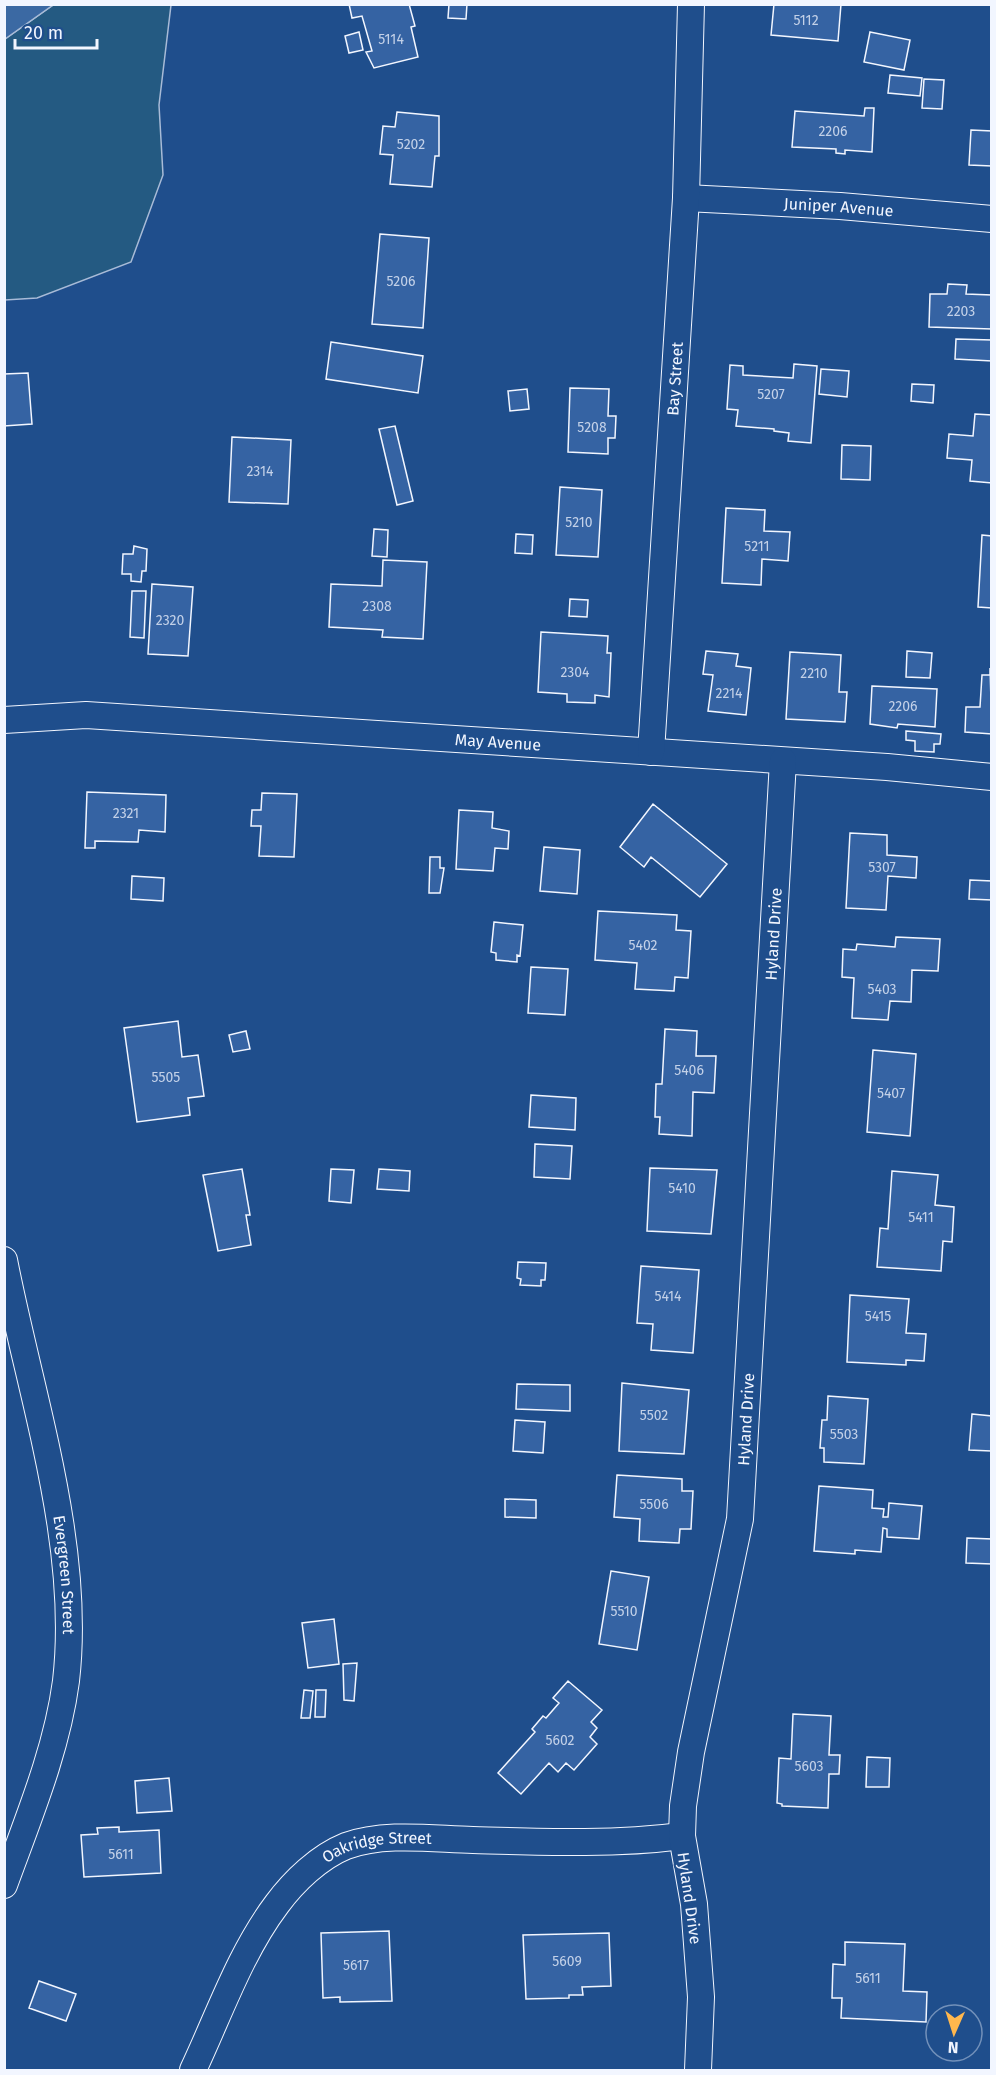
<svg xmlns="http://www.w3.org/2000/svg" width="996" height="2075" font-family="'Fira Sans',sans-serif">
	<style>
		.green { fill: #245a82; stroke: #a8bbd7; stroke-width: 1.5 }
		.water { fill: #3b69a3; stroke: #a8bbd7; stroke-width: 1.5 }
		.building { fill: #3563a3; stroke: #f2f6ff; stroke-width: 1.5 }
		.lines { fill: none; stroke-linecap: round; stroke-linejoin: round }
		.street-casing { stroke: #f2f6ff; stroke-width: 28 }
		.street { stroke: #1f4e8c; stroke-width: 26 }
		.labels { text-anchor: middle; stroke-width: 4.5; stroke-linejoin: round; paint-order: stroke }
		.number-label { font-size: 14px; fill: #c3d1e8 }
		.street-label { font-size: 16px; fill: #f2f6ff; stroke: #1f4e8c }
	</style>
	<rect width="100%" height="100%" fill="#1f4e8c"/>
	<path class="green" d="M53,5H171L159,105L163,175L131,262L37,298L5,300V39Z"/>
	<path class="water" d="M5,4H53V5L5,39Z"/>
	<path class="building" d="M349,4H409L415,26L411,27L418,57L374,68L366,52L372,51L362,16L352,18Z
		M449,4H467L466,19L448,18Z
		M774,4H841L838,41L771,35Z
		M359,32L363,50L349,53L345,36Z
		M870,32L910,40L904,70L864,62Z
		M890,75L922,78L920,96L888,93Z
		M924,79L944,80L942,109L922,108Z
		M865,108H874L872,152L845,150V154L836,153V149L792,147L795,111L864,116Z
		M397,112L439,116V156H435L432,187L390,184L393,155L380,154L383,126L395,127Z
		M971,130L992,131V166L969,165Z
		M380,234L429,238L423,328L372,324Z
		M948,284L967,285L966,294L992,295V329L929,327L930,294H947Z
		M956,339L992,340V361L955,359Z
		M331,342L423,356L418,393L326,379Z
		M794,364L817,366L811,443L788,441L789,433L774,431V429L736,426L738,410L727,409L730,365L743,366V375L793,378Z
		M821,369L849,371L847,397L819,394Z
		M28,373L32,424L4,426V374Z
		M912,384L934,385L933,403L911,401Z
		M570,388L609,389L608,416H616L615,438H608V454L568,452Z
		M527,389L529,409L510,411L508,391Z
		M975,414L992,415V483L970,481L972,460L947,458L949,434L973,436Z
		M395,426L413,501L397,505L379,429Z
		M232,437L291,440L288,504L229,502Z
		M842,445L871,446L870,480L841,479Z
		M560,487L602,490L598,557L556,555Z
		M726,508L765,510L764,531L790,532L788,561L762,559L761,585L722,583Z
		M374,529L388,530L387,557L372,556Z
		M516,534L533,535L532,554L515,553Z
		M982,535L992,536V608L978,607Z
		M134,546L147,549L146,571H142L141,582L131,581V574H122L123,554H133Z
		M383,560L427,562L423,639L382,637L383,630L329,627L331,584L382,586Z
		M152,584L193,587L188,656L148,654Z
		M132,591H146L144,638L130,637Z
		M570,599L588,600L587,617L569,616Z
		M541,632L608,636L607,653H611L609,697L595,695V703L567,702V694L538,692Z
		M706,651L738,654L736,666L751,668L746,715L708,711L713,675L703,674Z
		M907,651L932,653L930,678L906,677Z
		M790,652L841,655L839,692H847L845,722L786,719Z
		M990,668L992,734L965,732L966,707H980L982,675H990Z
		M872,686L937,689L935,727L898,724L897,728L870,724Z
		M906,731L941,734L940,744H934V752L915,751V741L906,740Z
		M87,792L166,795L165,832L139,830L138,842L95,841V848H85Z
		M262,793L297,794L294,857L259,856L261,826H251L252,810H261Z
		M653,804L727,864L700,897L651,857L644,867L620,847Z
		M459,810L493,812L492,828L509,831L508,849L495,848L493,871L456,869Z
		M850,833L887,835V855L917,857L916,878L888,876L886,910L846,908Z
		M544,847L580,850L577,894L540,891Z
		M430,857H440V868H444L440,893H429Z
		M132,876L164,878L163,901L131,899Z
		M970,880L992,881V900L969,899Z
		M598,911L677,915L676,930L691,931L688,978L675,977L674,991L635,989L637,963L595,960Z
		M494,922L523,925L520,956L517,955V962L496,960V953L491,952Z
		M896,937L940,939L938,971L912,970L911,1002L890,1001L888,1020L852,1018L854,978L842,977L843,949L856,950L857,944L895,947Z
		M531,967L568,969L565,1015L528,1013Z
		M178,1021L182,1057L198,1055L204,1096L188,1098L190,1115L137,1122L124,1028Z
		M665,1029L697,1031L696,1056H716L714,1093L693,1092L692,1136L659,1134L660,1117H655L656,1084H662Z
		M246,1031L250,1049L233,1052L229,1035Z
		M873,1050L916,1054L910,1136L867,1132Z
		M531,1095L576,1098L575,1130L529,1127Z
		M535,1144L572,1146L570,1179L534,1177Z
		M650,1168L717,1170L711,1234L647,1231Z
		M242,1169L250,1215H246L251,1245L218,1251L203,1175Z
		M331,1169L354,1170L351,1203L329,1201Z
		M379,1169L410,1171L409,1191L377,1189Z
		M892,1171L938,1175L935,1205L954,1207L952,1242L943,1241L941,1271L877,1267L880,1228L888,1229Z
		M518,1262L546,1263L545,1280H541V1286L520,1285L521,1279L517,1278Z
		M641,1266L699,1270L693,1353L651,1350L653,1324L637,1323Z
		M850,1295L909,1299L906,1333L926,1334L924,1361L906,1360V1365L847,1362Z
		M622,1383L689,1390L684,1454L619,1451Z
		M517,1384L570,1385V1411L516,1409Z
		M828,1396L868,1399L864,1464L824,1462V1448H820L822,1420H827Z
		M972,1414L992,1416L991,1451L969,1450Z
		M515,1420L545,1422L543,1453L513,1451Z
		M617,1475L682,1479V1491H693L691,1529H680L679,1543L639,1541L640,1519L614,1517Z
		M819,1486L873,1490L872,1508L884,1509L883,1517H888L889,1503L922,1506L919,1539L887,1537V1529L883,1528L881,1552L855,1550V1554L814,1551Z
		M505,1499L536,1500V1518L505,1517Z
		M967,1538L992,1539V1564L966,1563Z
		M611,1571L649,1577L637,1650L599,1644Z
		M334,1619L339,1664L308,1668L302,1623Z
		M357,1663L354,1701L344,1700L343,1664Z
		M568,1681L602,1710L591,1722L597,1728L590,1737L597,1744L574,1770L566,1763L558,1772L549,1763L521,1794L498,1773L535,1732L532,1729L543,1716L546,1718L559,1703L553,1698Z
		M304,1690L313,1691L310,1718H301Z
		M316,1690H326L325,1717H315Z
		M793,1714L831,1716L829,1755H840L839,1774H829L828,1808L782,1806V1804L777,1803L779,1758L791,1759Z
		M867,1757L890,1758L889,1787H866Z
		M169,1778L172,1811L137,1813L135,1781Z
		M119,1827V1832L159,1830L161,1873L84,1877L81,1835L98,1834L97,1828Z
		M389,1931L392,2001L340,2002V1997L323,1998L321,1933Z
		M609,1933L611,1986L582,1987L583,1995H569V1998L526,1999L523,1935Z
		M845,1942L905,1944L903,1991L927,1992L926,2022L841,2018L842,1998H832L833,1964L845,1965Z
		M39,1981L76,1994L66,2021L29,2008Z"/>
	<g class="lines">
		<g class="street-casing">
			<g id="street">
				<path id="s1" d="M686,198L840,206L992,219"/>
				<path id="s2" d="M4,720L86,715L887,767L992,777"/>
				<path id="s3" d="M651,752L686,198L691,4"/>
				<path id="s4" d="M4,1260C30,1394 82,1544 66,1681C57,1750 28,1819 4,1885"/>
				<path id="s5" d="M193,2070C219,2015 240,1953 277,1904C294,1881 319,1857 346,1846C385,1832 432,1839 473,1840C542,1842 612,1845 682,1836"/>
				<path id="s6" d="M698,2070L701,1997L694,1904L682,1836L683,1806L691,1752L740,1519L783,761"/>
			</g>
		</g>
		<use href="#street" class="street"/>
	</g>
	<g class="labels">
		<g class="number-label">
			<text x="806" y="25">5112</text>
			<text x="391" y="44">5114</text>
			<text x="833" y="136">2206</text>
			<text x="411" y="149">5202</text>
			<text x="401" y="286">5206</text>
			<text x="961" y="316">2203</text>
			<text x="771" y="399">5207</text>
			<text x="592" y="432">5208</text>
			<text x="260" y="476">2314</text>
			<text x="579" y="527">5210</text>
			<text x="757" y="551">5211</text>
			<text x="377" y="611">2308</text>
			<text x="170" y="625">2320</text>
			<text x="575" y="677">2304</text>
			<text x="814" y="678">2210</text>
			<text x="729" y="698">2214</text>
			<text x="903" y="711">2206</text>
			<text x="126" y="818">2321</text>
			<text x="882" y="872">5307</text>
			<text x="643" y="950">5402</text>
			<text x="882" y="994">5403</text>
			<text x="689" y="1075">5406</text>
			<text x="166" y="1082">5505</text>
			<text x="891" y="1098">5407</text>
			<text x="682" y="1193">5410</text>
			<text x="921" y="1222">5411</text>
			<text x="668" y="1301">5414</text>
			<text x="878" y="1321">5415</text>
			<text x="654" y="1420">5502</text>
			<text x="844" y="1439">5503</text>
			<text x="654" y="1509">5506</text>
			<text x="624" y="1616">5510</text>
			<text x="560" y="1745">5602</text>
			<text x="809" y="1771">5603</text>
			<text x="121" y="1859">5611</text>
			<text x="567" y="1966">5609</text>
			<text x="356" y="1970">5617</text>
			<text x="868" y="1983">5611</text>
		</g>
		<g class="street-label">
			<text dy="6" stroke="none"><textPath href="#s1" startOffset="153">Juniper Avenue</textPath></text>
			<text dy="6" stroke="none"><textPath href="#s3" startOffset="374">Bay Street</textPath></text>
			<text dy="6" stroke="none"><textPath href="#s2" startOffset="495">May Avenue</textPath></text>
			<text dy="6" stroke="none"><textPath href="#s6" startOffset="1144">Hyland Drive</textPath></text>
			<text dy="6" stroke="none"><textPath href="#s6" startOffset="658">Hyland Drive</textPath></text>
			<text dy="6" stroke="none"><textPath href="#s4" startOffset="321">Evergreen Street</textPath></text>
			<text dy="6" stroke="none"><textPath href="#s5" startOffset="308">Oakridge Street</textPath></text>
			<text transform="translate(690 1898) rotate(82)" y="6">Hyland Drive</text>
		</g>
	</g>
	<rect width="996" height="2075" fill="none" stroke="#f2f6ff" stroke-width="12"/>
	<g transform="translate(954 2033) rotate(183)"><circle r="28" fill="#1f4e8c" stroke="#7391ba" stroke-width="1.5"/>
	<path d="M0-4.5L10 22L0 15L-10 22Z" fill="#ffb74d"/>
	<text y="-9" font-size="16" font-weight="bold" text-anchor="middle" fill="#f2f6ff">N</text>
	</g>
	<path d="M15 39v9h82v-9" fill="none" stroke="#f2f6ff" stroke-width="3"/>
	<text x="24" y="39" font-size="18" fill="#f2f6ff" stroke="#1f4e8c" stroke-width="4.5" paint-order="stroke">20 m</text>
</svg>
